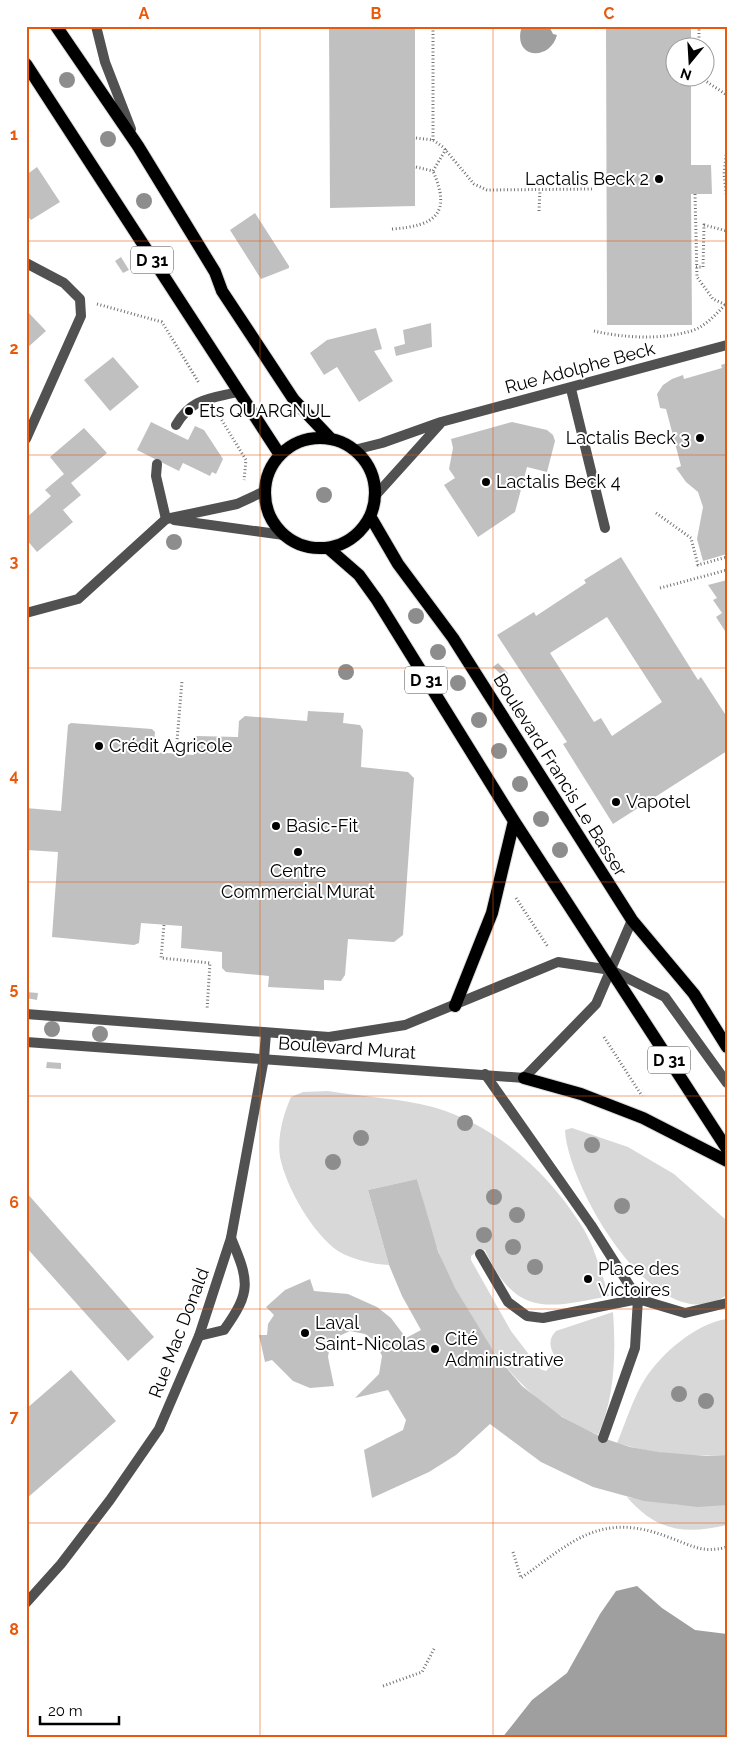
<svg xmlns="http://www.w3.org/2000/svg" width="753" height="1764" font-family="Raleway,sans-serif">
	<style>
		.green { fill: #d8d8d8 }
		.water { fill: #9f9f9f }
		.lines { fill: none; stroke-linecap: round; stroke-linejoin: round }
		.river { stroke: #9f9f9f; stroke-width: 48 }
		.building { fill: #c0c0c0; fill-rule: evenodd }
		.primary-casing { stroke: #dbdbdb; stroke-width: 14 }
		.path { stroke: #737373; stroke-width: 3; stroke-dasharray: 1 2.5; stroke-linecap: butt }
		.service { stroke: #515151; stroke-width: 10 }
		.minor { stroke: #515151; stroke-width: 10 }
		.tertiary { stroke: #515151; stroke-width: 10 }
		.primary { stroke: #000; stroke-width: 12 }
		.tree { fill: #8d8d8d }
		.grid { fill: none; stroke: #e8590c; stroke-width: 1; stroke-opacity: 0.55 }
		.poi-dot { fill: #000; stroke: #fff; stroke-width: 2 }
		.labels { text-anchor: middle; stroke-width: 4; stroke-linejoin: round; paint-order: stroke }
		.shield { fill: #fff; stroke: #4c4c4c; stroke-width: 1 }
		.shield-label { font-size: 16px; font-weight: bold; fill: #000 }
		.poi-label { font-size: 18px; fill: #000; stroke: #fff; text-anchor: start }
		.street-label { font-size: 18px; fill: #000; stroke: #fff }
		.neatline { fill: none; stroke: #e8590c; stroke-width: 2 }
		.grid-label { font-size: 16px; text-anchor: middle; font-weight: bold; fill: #e8590c }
	</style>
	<rect width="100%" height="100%" fill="#fff"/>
	<path class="green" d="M328,1091C363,1097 398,1098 433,1107C494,1124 548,1172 581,1225C595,1246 601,1273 609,1296C546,1309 515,1316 485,1250L481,1249L471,1256V1260L511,1331L540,1369L546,1371L557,1359C550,1350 547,1340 556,1331L613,1312C616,1353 615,1397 598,1435C581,1427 563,1419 548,1407C503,1373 469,1321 446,1270C433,1241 426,1210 417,1179L368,1190L389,1265C372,1264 353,1260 338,1251C313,1234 286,1187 280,1157C277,1138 283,1115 291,1097L303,1092Z
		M572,1128L628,1147L674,1174L725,1219L727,1295C657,1345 567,1185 565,1130Z
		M727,1319V1455C690,1457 652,1454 617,1443C626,1422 633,1398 645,1379C661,1354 696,1323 727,1319Z
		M627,1497L680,1505H727V1525C684,1535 656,1531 627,1497Z"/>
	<path class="water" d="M522,26H549L553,34L557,35C550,62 511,59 522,26Z
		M637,1586L662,1608L695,1630L727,1634V1692L703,1738H502L532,1700L567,1673L600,1614L616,1591Z"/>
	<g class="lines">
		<path class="river" d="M713,1738L727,1714"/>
	</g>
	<path class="building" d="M329,26H415V206L330,208Z
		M606,26H691V48H676V78H691V165H711L712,194H691L692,325H607Z
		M37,167L60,202L31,220L26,214V175Z
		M255,213L289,266V268L261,279L230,230Z
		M121,257L129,270L123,273L115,261Z
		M26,310L46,331L26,349Z
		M431,323L432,347L396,356L394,347L405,344L403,330Z
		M376,328L382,349L374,351L393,381L359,402L337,367L324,375L310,353L327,340Z
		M113,357L139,387L110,411L84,380Z
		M727,363V554L703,561L697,539L703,507L698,492L686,482L676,468L681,466L666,409L660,408L657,394L663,385L672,379L683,375L684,379L722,368L721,365Z
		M151,422L188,440L195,426L204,430L223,459L216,474L212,472L210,476L183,463L179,471L137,450Z
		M512,422L547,430L553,435L555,441L547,472L527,467L515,512L478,537L444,485L455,478L449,469L453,448L451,439Z
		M84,428L107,453L71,483L81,495L63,510L73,522L37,552L26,539V518L51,496L45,490L64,474L50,457Z
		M621,557L698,680L701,677L727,717V751L613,824L563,744L567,742L497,635L534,612L536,616L586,583L584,580ZM607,617L662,702L612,736L601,718L594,722L550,653Z
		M727,580V634L716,617L722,613L713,600L717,598L708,585Z
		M498,663L508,673L504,677L493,667Z
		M308,711L344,713L343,723L360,725L363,730L361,767L408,772L414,778L403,935L394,942L348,939L345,975L341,981L324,980V990L268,987L269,976L226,972L222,968V952L181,948L182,926L141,923L139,943L134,945L52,937L58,852L26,850V808L61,811L68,725L71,723L152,729L155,732L153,752L194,755L196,736L238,737L239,721L245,716L307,721Z
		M26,992L38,993L37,1000L26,998Z
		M47,1062L61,1063V1069L46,1068Z
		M417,1179L438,1251L455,1288L497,1357L522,1386L562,1417L603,1438L630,1447L658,1452L706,1456L727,1455V1505L698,1507L644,1501L593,1487L541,1462L490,1424L456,1455L429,1472L372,1498L364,1450L403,1430L406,1420L388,1390L355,1398L379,1374L382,1356L375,1341L365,1334L350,1331L337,1337L330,1344L328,1357L334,1386L310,1388L293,1381L272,1360L265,1362L259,1335H267L268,1324L274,1315L266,1307L285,1290L310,1279L314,1291L348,1294L377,1307L391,1318L406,1338L421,1330L402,1296L389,1265L368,1190Z
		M26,1192L154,1337L128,1361L26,1247Z
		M71,1370L116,1421L26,1499V1409Z"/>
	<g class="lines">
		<g class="primary-casing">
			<path id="primary" d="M56,26L138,146L215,272L222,291L294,400L331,439
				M26,64L280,455
				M265 493a55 55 0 1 1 110 0a55 55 0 1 1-110 0Z
				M370,516L398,564L453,638L632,920L694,994L727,1047
				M328,548L359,575L377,600L514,821L727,1149
				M455,1006L492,913L514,821
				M524,1078L581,1094L643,1118L727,1161"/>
		</g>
		<path class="path" d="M699,26V48
			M701,78L727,95
			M416,138L433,140L443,147L474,184L487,190L592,189
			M433,140V26
			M727,148L724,174L727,201
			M416,167L433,171L446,149
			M695,194L697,277L713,299L726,305
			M539,211L540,190
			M392,229C435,226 452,214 433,171
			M696,267H703L704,225L727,231
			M97,304L162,322L199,383
			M594,331C624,338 661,340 691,331C705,327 715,315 725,305
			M218,414L246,460L244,480
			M656,513L691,538L698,565L727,557
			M660,588L727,570
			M176,753L182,681
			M516,898L548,947
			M164,925L161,958L210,963L207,1010
			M604,1037L642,1096
			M513,1552L521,1578C573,1541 601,1511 668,1537C691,1545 702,1554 727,1547
			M383,1686L422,1672L435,1647"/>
		<path class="service" d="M571,389L605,528
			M176,425C192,398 209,399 238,392
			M157,464L156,476L166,519
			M485,1074L591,1225L638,1299L635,1348L603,1438
			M480,1254L508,1302L527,1316L543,1318L638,1299L685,1313L727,1303
			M199,1336L224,1330C252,1291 249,1281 231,1238"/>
		<path class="minor" d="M26,263L64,283L80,299L81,316L26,439
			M354,450L382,443L441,422L727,345
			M375,496L440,424
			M174,520L284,535
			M26,613L78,599L166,519L237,504L265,491
			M26,1603L61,1564L110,1500L159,1429L199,1336L231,1238L264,1058L266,1033"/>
		<path class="tertiary" d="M96,26L105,62L131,129
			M26,1014L329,1037L405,1025L558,962L611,970L665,997L727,1083
			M26,1042L524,1078L596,1004L632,920"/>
		<use href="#primary" class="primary"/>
	</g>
	<g class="tree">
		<circle cx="67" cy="80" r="8"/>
		<circle cx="108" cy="139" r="8"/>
		<circle cx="144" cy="201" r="8"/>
		<circle cx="324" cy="495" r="8"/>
		<circle cx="174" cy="542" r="8"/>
		<circle cx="416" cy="616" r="8"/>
		<circle cx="438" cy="652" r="8"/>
		<circle cx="346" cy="672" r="8"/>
		<circle cx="458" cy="683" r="8"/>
		<circle cx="479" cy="720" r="8"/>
		<circle cx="499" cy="751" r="8"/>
		<circle cx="520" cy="784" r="8"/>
		<circle cx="541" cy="819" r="8"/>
		<circle cx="560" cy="850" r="8"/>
		<circle cx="52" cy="1029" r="8"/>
		<circle cx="100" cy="1034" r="8"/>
		<circle cx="465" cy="1123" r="8"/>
		<circle cx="361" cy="1138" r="8"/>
		<circle cx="592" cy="1145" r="8"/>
		<circle cx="333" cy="1162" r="8"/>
		<circle cx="494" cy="1197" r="8"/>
		<circle cx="622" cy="1206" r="8"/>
		<circle cx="517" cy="1215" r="8"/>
		<circle cx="484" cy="1235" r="8"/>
		<circle cx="513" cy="1247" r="8"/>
		<circle cx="535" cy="1267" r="8"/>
		<circle cx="679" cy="1394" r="8"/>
		<circle cx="706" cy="1401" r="8"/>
	</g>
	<path class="grid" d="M260,26V1738M493,26V1738M26,241H727M26,455H727M26,668H727M26,882H727M26,1096H727M26,1309H727M26,1523H727"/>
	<g class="poi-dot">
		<circle cx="659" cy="179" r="5"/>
		<circle cx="189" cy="411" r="5"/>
		<circle cx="700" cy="438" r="5"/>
		<circle cx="486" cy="482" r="5"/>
		<circle cx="99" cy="746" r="5"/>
		<circle cx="616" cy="802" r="5"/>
		<circle cx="276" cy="826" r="5"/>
		<circle cx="298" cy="852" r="5"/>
		<circle cx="588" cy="1279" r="5"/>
		<circle cx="305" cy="1333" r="5"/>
		<circle cx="435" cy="1349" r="5"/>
	</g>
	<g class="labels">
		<g class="shield">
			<rect x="131" y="246.5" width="42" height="27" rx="4"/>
			<rect x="405" y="666.5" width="42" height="27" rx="4"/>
			<rect x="648" y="1046.5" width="42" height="27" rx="4"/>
		</g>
		<g class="shield-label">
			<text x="152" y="266">D 31</text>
			<text x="426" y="686">D 31</text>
			<text x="669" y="1066">D 31</text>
		</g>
		<g class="poi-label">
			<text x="649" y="185" text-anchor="end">Lactalis Beck 2</text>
			<text x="199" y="417">Ets QUARGNUL</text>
			<text x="690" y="444" text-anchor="end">Lactalis Beck 3</text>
			<text x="496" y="488">Lactalis Beck 4</text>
			<text x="109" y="752">Crédit Agricole</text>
			<text x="626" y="808">Vapotel</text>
			<text x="286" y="832">Basic-Fit</text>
			<text x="298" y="877" text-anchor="middle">Centre<tspan x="298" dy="21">Commercial Murat</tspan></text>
			<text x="598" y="1275">Place des<tspan x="598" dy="21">Victoires</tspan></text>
			<text x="315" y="1329">Laval<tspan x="315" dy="21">Saint-Nicolas</tspan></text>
			<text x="445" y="1345">Cité<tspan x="445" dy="21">Administrative</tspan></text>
		</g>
		<g class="street-label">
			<text transform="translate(580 368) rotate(-15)" y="6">Rue Adolphe Beck</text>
			<text transform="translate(560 775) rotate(58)" y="6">Boulevard Francis Le Basser</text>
			<text transform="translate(347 1048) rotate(4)" y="6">Boulevard Murat</text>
			<text transform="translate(179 1333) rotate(-69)" y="6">Rue Mac Donald</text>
		</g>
	</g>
	<rect width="753" height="1764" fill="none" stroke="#ffffff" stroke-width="55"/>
	<g transform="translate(690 62) rotate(198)"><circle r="24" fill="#ffffff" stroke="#999999"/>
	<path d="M0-4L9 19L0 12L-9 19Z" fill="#000000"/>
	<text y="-8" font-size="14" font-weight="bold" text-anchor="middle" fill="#000000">N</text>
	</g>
	<path d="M40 1716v8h79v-8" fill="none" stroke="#000000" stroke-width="2.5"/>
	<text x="48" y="1716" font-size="15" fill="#000000" stroke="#ffffff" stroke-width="4" paint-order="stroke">20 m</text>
	<rect x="28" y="28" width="698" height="1708" class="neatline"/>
	<g class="grid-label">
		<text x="144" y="19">A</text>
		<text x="376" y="19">B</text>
		<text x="609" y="19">C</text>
		<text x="14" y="140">1</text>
		<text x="14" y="354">2</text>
		<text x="14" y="567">3</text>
		<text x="14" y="781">4</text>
		<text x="14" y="994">5</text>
		<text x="14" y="1208">6</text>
		<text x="14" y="1422">7</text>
		<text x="14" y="1635">8</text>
	</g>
</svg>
